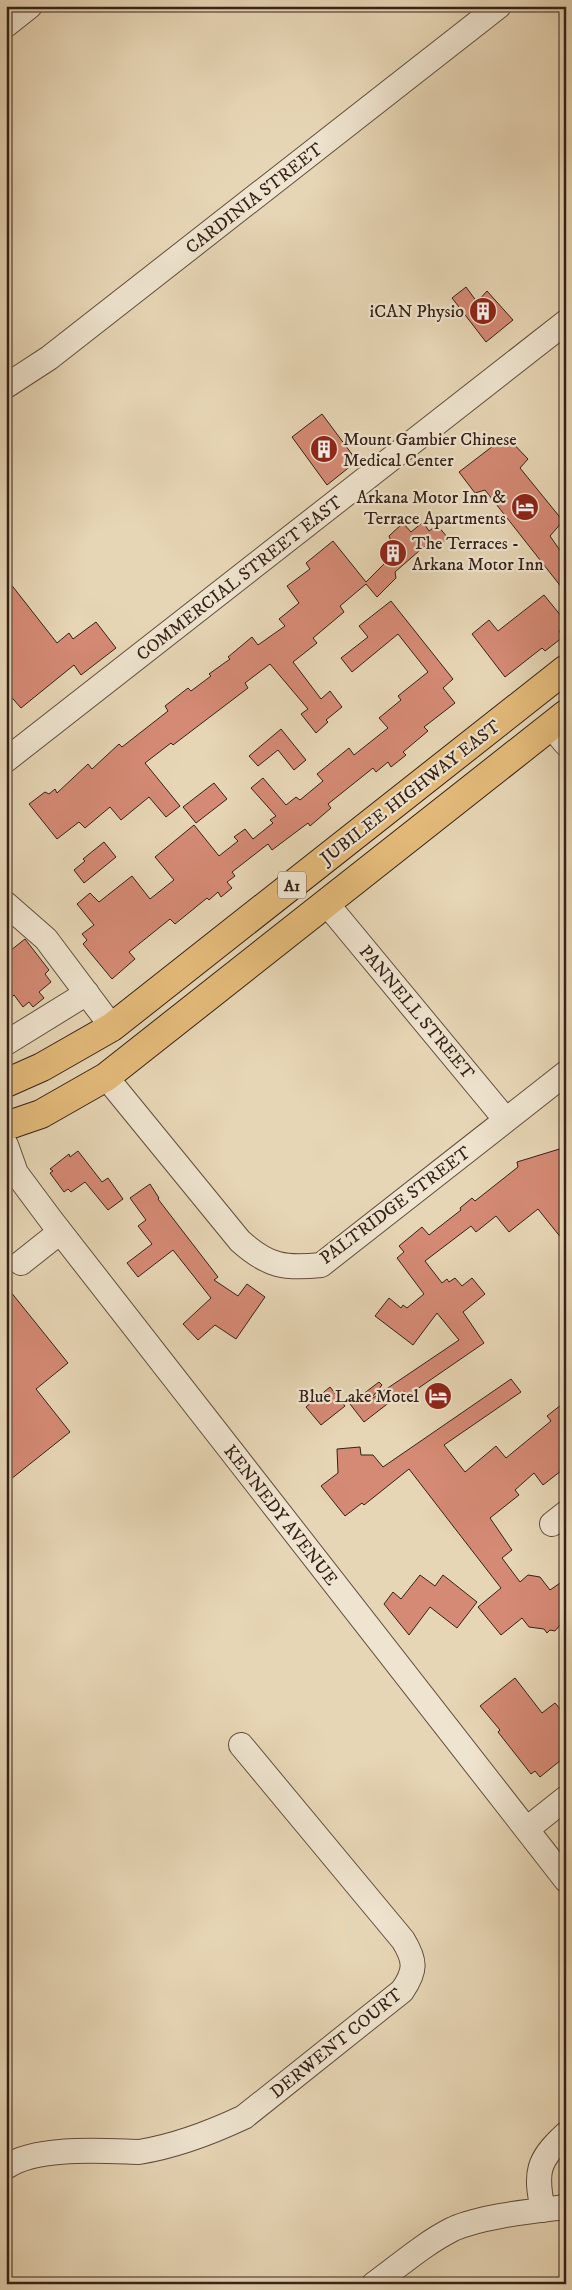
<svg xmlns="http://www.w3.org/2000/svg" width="572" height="2290" font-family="'IM FELL DW Pica',serif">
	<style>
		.building { fill: #d58a75; stroke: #352118 }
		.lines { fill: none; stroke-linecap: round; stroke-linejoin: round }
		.minor-casing { stroke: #624e3f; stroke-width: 26 }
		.highway-casing { stroke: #352118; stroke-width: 30 }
		.minor { stroke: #efe4cf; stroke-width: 24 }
		.highway { stroke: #e4bb7a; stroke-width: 28 }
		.labels { text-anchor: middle; stroke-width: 4.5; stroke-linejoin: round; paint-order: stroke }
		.shield { fill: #efe4cf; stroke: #6d5c4f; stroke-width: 1 }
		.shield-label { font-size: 16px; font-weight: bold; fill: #352118 }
		.street-label { font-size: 18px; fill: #352118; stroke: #efe4cf }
		.poi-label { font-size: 18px; fill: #352118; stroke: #efe4cf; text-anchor: end }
	</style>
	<rect width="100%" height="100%" fill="#e7d6b5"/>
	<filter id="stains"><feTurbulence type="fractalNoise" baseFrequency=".004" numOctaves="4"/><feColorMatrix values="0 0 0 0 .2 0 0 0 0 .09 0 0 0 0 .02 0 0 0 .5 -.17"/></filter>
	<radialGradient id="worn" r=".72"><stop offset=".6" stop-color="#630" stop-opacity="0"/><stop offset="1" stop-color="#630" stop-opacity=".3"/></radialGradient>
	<path class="building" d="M466,287L477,302L487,291L513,320L486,342L452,298Z
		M322,414L357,461L327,485L292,437Z
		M506,436L528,459L520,468L563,521L550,536L566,559V593L485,490L475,493L459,472Z
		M423,522L429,531L437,525L448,538L438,546L432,541L419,551L395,572L396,578L377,597L366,584L340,606L344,612L313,638L317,643L293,662L321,699L330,691L342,707L326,720L328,722L316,733L301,714L308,709L270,664L245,683L248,688L173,745L171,743L145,763L180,806L166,817L149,797L121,820L110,807L85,828L79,822L57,839L29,804L45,792L49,794L55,789L57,793L88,764L92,769L119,744L122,747L168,711L165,706L188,688L191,691L211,676L209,674L230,659L228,657L252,637L258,645L285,626L279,619L299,603L287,586L310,569L306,563L333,541L366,582L385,563L380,554L393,546L389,536L403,523L411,532Z
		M6,578L57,643L69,633L73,639L96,622L116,648L81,675L74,665L21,708L6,691Z
		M544,595L566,622V626L559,631L563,637L545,651L542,648L505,677L472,634L489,620L498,631Z
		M391,601L453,679L443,688L455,703L424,727L428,731L403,752L406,755L391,767L388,762L376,772L373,768L328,804L331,808L310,826L308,823L272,850L268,844L232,872L235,876L227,882L232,888L221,897L218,892L209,900L207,898L175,924L170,919L129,952L135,959L112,979L83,944L87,940L82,934L94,925L77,904L90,893L99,902L132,876L150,899L174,880L155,857L194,825L219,856L238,841L234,837L245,829L253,839L273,823L270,820L276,816L251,788L263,778L286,805L296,797L300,800L323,781L317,774L349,748L354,755L388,728L379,718L401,700L398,696L428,672L398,634L352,672L341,658L368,637L359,626Z
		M281,729L306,760L294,770L278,750L258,766L249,756Z
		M214,783L227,799L196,823L183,807Z
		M104,842L116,857L84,883L74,870L85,861L83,859Z
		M25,939L49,970L45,974L51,982L39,992L44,998L33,1007L29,1002L23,1007L14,995L6,1002V954Z
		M566,1147V1175L561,1177L566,1192V1244L538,1209L509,1232L496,1216L476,1232L471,1226L425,1261L442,1283L447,1279L449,1282L455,1278L462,1286L472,1278L485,1294L463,1312L484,1343L407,1396L404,1391L364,1422L350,1404L379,1382L382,1385L370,1400L459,1340L437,1313L413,1345L375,1316L389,1298L401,1308L403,1305L407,1308L424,1294L397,1258L404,1252L399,1246L422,1227L429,1235L461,1210L460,1208L472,1198L475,1201L518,1167L517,1162Z
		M78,1151L102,1182L108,1178L123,1199L108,1210L85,1182L71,1192L68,1189L64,1192L50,1173L53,1171L50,1169L69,1154L70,1157Z
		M150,1184L159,1198L158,1199L218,1277L214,1280L238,1296L247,1284L265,1297L236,1339L215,1325L198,1340L183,1324L211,1298L173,1250L138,1277L127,1263L152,1244L138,1226L146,1220L130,1198Z
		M6,1286L68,1363L36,1389L70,1432L6,1483Z
		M511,1379L521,1392L444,1445L465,1472L496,1446L506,1458L551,1421L547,1416L566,1401V1467L543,1485L534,1473L515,1490L519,1495L490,1518L512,1550L502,1558L520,1582L528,1575L540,1577L550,1590L566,1579V1618L555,1631L550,1630L547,1633L544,1629L529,1627L522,1618L501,1635L478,1607L501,1588L409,1469L364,1505L362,1503L345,1516L321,1486L338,1473L337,1449L360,1447L361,1455H373L383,1467Z
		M330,1387L345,1406L321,1425L306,1407Z
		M420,1575L435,1586L443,1575L477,1602L457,1628L430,1607L409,1635L384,1604L393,1592L401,1599Z
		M515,1678L542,1713L555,1703L566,1716V1756L540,1777L535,1771L531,1774L498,1732L500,1730L480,1706Z"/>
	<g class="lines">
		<g class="minor-casing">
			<path id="minor" d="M6,25L30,6
				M6,386L49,358L499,6
				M551,726L566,744
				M6,760L566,322
				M6,904L46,939L112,1027
				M327,904L506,1120
				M6,1043L87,993
				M106,1077L240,1241C268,1266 284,1269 321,1265L566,1073
				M6,1145L16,1173L51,1220L566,1880
				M21,1263L60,1232
				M552,1524L566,1513
				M527,1829L566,1798
				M6,2167C36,2146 103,2151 139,2152C176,2146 210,2133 244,2117L402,1991C416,1971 416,1961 403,1940L241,1745
				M543,2210C535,2173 537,2160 566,2134
				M374,2284C400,2265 425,2243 453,2229C482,2216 534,2211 566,2207"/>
		</g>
		<g class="highway-casing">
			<path id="highway" d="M6,1083L42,1067L112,1027L566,669
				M6,1126L41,1114L106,1077L566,714"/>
		</g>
		<use href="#minor" class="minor"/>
		<use href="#highway" class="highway"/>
	</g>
	<defs>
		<g id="building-disc" transform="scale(1.4375)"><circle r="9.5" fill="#8f2418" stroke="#efe4cf"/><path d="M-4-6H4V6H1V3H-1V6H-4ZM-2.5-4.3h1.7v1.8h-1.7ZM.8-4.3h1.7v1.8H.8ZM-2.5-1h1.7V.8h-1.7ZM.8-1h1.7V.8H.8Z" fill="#fff"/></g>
		<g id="hotel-disc" transform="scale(1.4375)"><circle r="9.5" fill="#8f2418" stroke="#efe4cf"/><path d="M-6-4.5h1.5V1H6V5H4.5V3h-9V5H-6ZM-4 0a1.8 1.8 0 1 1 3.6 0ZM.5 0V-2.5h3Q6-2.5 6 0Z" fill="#fff"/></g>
	</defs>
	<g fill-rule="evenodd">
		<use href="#building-disc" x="483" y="311"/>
		<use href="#building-disc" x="324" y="449"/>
		<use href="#hotel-disc" x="525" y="507"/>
		<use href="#building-disc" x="393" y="553"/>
		<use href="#hotel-disc" x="438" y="1396"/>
	</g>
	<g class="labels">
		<rect class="shield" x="278" y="871.5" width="28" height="27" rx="4"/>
		<g class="shield-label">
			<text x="292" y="891">A1</text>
		</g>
		<g class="street-label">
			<text transform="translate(254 198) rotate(-38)" y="6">CARDINIA STREET</text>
			<text transform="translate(239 578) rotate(-38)" y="6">COMMERCIAL STREET EAST</text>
			<text transform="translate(410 792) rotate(-38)" y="6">JUBILEE HIGHWAY EAST</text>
			<text transform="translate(417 1012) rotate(50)" y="6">PANNELL STREET</text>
			<text transform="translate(395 1205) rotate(-37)" y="6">PALTRIDGE STREET</text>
			<text transform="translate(281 1515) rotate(52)" y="6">KENNEDY AVENUE</text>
			<text transform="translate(336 2043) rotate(-39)" y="6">DERWENT COURT</text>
		</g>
		<g class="poi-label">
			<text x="464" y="317">iCAN Physio</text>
			<text x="343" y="445" text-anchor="start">Mount Gambier Chinese<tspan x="343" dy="21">Medical Center</tspan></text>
			<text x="506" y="503">Arkana Motor Inn &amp;<tspan x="506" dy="21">Terrace Apartments</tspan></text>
			<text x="412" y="549" text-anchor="start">The Terraces -<tspan x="412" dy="21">Arkana Motor Inn</tspan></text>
			<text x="419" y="1402">Blue Lake Motel</text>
		</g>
	</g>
	<rect width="572" height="2290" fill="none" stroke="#e7d6b5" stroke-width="25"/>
	<rect x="8" y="8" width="557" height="2275" fill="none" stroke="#352118" stroke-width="2.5"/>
	<rect x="12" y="12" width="547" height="2265" fill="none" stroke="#352118"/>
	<rect width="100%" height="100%" filter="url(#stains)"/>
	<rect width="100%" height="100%" fill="url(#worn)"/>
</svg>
